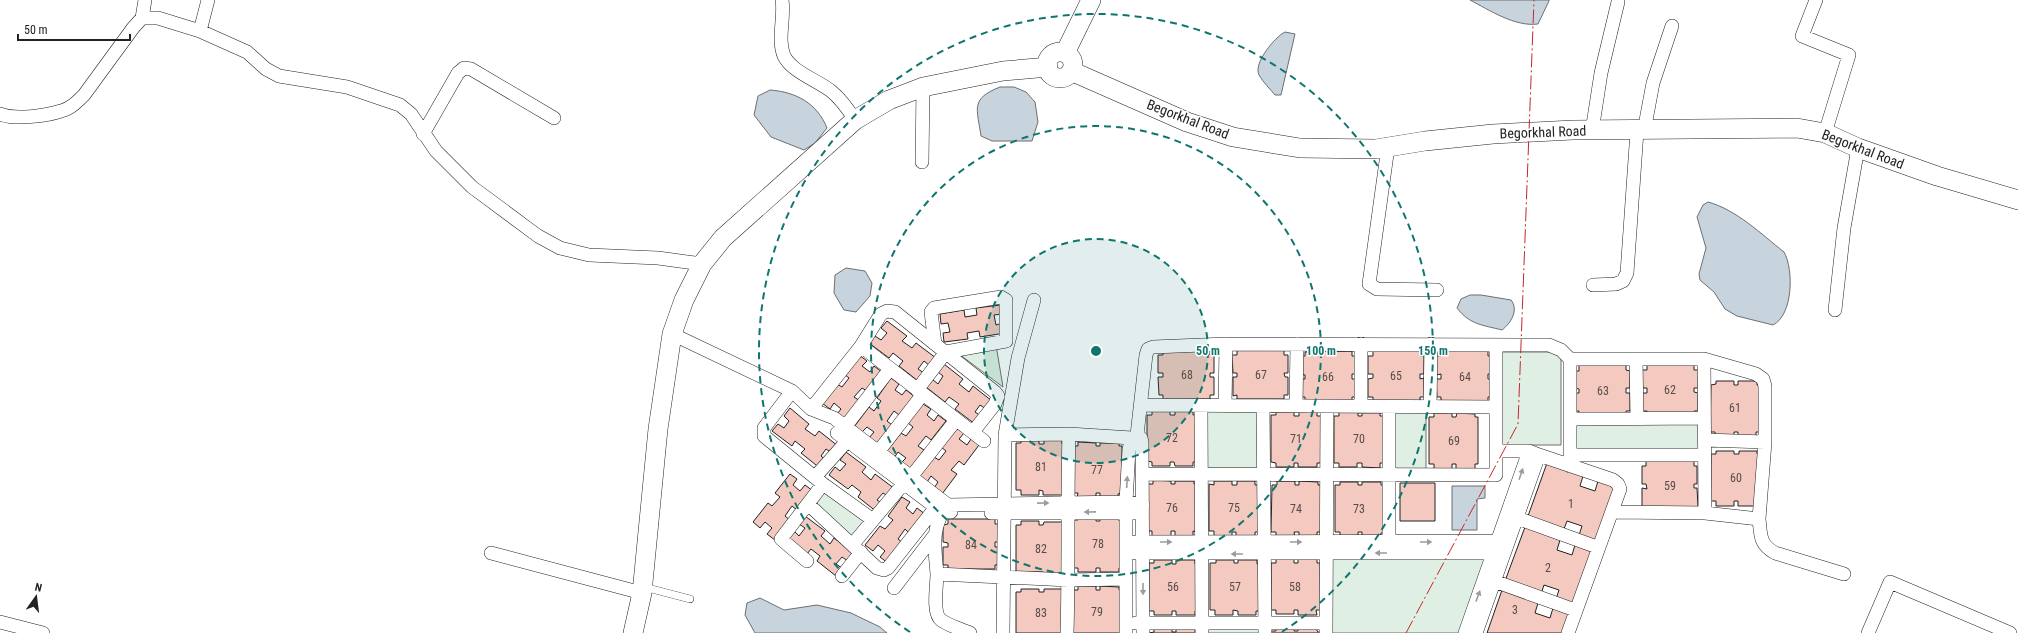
<svg xmlns="http://www.w3.org/2000/svg" width="2018" height="633" font-family="'Roboto Condensed',sans-serif">
	<style>
		.green { fill: #e0efe3; stroke: #6f6f6f }
		.water { fill: #c7d3dd; stroke: #6f6f6f }
		.building { fill: #f3c9c0; stroke: #222 }
		.lines { fill: none; stroke-linecap: round; stroke-linejoin: round }
		.lane-casing { stroke: #222; stroke-width: 8 }
		.street-casing { stroke: #222; stroke-width: 14 }
		.secondary-casing { stroke: #222; stroke-width: 20 }
		.lane { stroke: #fff; stroke-width: 7 }
		.street { stroke: #fff; stroke-width: 13 }
		.secondary { stroke: #fff; stroke-width: 19 }
		.power { stroke: #c62828; stroke-width: 1; stroke-dasharray: 14 3 2 3; stroke-linecap: butt }
		.oneway { fill: #9c9c9c }
		.ring { fill: none; stroke: #0f766e; stroke-width: 2; stroke-dasharray: 7 5 }
		.labels { text-anchor: middle; stroke-width: 3; stroke-linejoin: round; paint-order: stroke }
		.number-label { font-size: 12px; fill: #564c4a }
		.street-label { font-size: 14px; fill: #222; stroke: #fff }
		.centre { fill: #0f766e; stroke: #fff; stroke-width: 2 }
		.ring-label { font-size: 12px; text-anchor: middle; font-weight: bold; fill: #0f766e; stroke: #fff; stroke-width: 3; stroke-linejoin: round; paint-order: stroke }
	</style>
	<rect width="100%" height="100%" fill="#fff"/>
	<path class="green" d="M996,345L1003,387L955,351Z
		M1502,352H1561V445H1502Z
		M1203,409H1260V472L1204,471Z
		M1391,409H1426V471H1392Z
		M1573,421H1701V452H1573Z
		M828,482L876,520L858,542L811,504Z
		M1331,558H1487L1459,633H1332Z
		M1262,626V633H1206V627Z"/>
	<path class="water" d="M1470,0H1549V1L1538,24C1515,27 1489,10 1470,0Z
		M1285,32L1295,34L1281,95H1275C1270,89 1263,82 1259,75C1253,63 1275,37 1285,32Z
		M1000,87H1014L1026,92L1035,102L1038,122L1032,141H992L981,136C977,108 970,99 1000,87Z
		M770,90C796,92 817,103 827,128L815,143L804,150L771,137L754,115L758,96Z
		M1708,202C1737,210 1761,234 1784,252C1794,270 1793,315 1773,325L1737,316L1725,309L1714,292L1700,280L1699,274L1706,248L1697,217L1703,205Z
		M846,268L865,271L872,283L870,296L856,312L844,310L834,293L835,275Z
		M1470,295H1481L1511,300C1519,310 1511,323 1502,330C1483,325 1470,325 1457,308L1461,299Z
		M1452,486H1485V498L1477,499V530H1452Z
		M760,598L784,610L817,605L851,613L880,627L887,633H755L745,615L747,603Z"/>
	<path class="building" d="M1000,305L1002,314L994,315L996,325L1003,323L1005,333L980,337L979,331L967,333L968,339L944,342L943,333L950,332L948,323L941,324L940,314L964,310L965,317L977,315L976,308Z
		M887,321L907,336L902,341L912,348L916,343L936,358L930,366L924,361L918,369L924,373L918,381L899,366L903,361L893,353L889,358L869,343L875,336L881,340L887,333L881,328Z
		M1210,349V355H1214V373H1210V377H1214V395H1210V399H1163V395H1159L1158,377H1163V373H1158V355H1163V350Z
		M1237,350H1284V355H1288V373H1284L1285,377H1288V395H1284V399H1237V395L1233,396V377H1237V373H1233L1232,355H1237Z
		M1352,351V356H1355L1356,374H1352V379H1356V397H1352V401H1305V397H1300V379H1305V375L1300,374V357L1305,356V352Z
		M1373,351H1420V356H1424V374H1420V379L1424,378V397H1420V401H1373V397H1368V379L1373,378V374H1368V356H1373Z
		M1441,351H1488V356H1492V374H1488V379H1492V397H1488V401H1441V397H1437L1436,379H1441V374L1436,375V356H1441Z
		M859,355L867,361L862,366L870,372L874,366L882,372L867,391L862,388L854,397L860,401L845,420L837,414L841,409L834,403L830,409L822,403L837,384L842,387L849,378L844,374Z
		M944,364L963,379L959,384L969,392L973,386L992,401L986,409L980,405L975,412L981,416L975,424L955,409L959,404L949,397L945,402L926,387L932,379L938,384L943,376L938,372Z
		M1579,365H1626V370L1630,371V388H1626V393H1630V411H1626V415H1579V411H1575L1574,393H1579V389L1574,388V371H1579Z
		M1647,365H1694V370H1698V388H1694V392L1698,393V411H1694V414L1647,415V411H1642V393H1647V388H1642V370H1647Z
		M891,378L899,384L895,390L902,395L906,390L914,396L899,415L894,411L887,421L892,425L877,444L869,438L874,432L867,427L862,432L854,427L869,407L874,411L881,401L877,398Z
		M1716,381H1734V385H1738V381H1757V385H1760V432H1756V436H1738V432H1734V436H1715V432H1710L1711,385L1716,384Z
		M923,404L931,409L927,415L934,421L938,415L946,421L931,440L926,436L918,446L924,450L909,470L901,463L906,458L898,452L894,458L886,452L901,433L906,436L913,427L908,423Z
		M790,408L809,424L805,429L815,436L819,431L838,446L832,453L826,449L821,456L827,461L821,469L801,453L805,449L795,441L792,446L772,431L778,424L784,428L789,421L784,416Z
		M1152,411H1170V415H1175V411H1193V415H1197V462H1193V466H1175L1174,462H1170V466H1152V462L1147,461V415H1152Z
		M1276,412H1294V416H1299V412H1317V416H1321V463H1317V467H1298V463H1294V467H1276V463L1271,462V415H1276Z
		M1339,412H1358V416H1362V412H1380V416H1384V463H1380V468L1362,467V463H1357V467H1339V463H1334V416H1339Z
		M1434,413H1452V417H1456L1457,413L1475,414V417H1478V464H1475V469H1456V464H1452V469H1434V464H1429V417H1434Z
		M956,428L964,433L959,439L967,445L971,439L979,445L964,465L959,461L951,470L957,474L942,494L934,488L938,482L931,476L927,482L919,476L934,457L939,460L946,451L941,447Z
		M1021,440H1039V444H1044V440H1062V444H1066L1062,495H1043V491L1039,490V495H1021V490H1016V443H1021Z
		M1078,442L1096,443V446H1100V443H1119V446H1122V493L1118,494V498H1100V493H1096V498H1077L1078,493H1072L1073,446H1078Z
		M1716,451H1734V454H1739V451H1757V454H1761L1757,506H1738V501H1734V506H1716V501H1711V454H1716Z
		M846,452L866,467L862,472L871,480L875,474L895,489L889,497L883,493L877,500L883,504L877,512L858,497L861,492L852,485L848,489L829,475L835,467L840,471L846,464L840,460Z
		M1646,461H1694V466H1697V484H1694V488H1697L1698,507H1642V488L1647,489L1646,484H1642V466H1646Z
		M1547,463L1583,476L1580,486L1595,491L1598,481L1615,487L1596,541L1579,535L1582,526L1567,521L1564,529L1528,516Z
		M790,474L797,479L793,485L800,491L805,485L813,491L798,511L792,506L785,516L790,520L775,540L767,534L772,528L765,522L760,528L753,522L768,503L772,506L780,497L775,493Z
		M1153,480L1171,481V484H1175V481H1194V484L1197,485V532L1193,531V536H1175V531H1171V536H1152V531H1147L1148,484H1153Z
		M1214,481H1232V485H1237V481H1255V485H1259L1258,532H1255V537L1236,536V532H1232V536H1214V531H1209V484L1214,485Z
		M1277,481H1295V485H1299V481L1318,482V485H1321V532H1317V537H1299V532H1294L1295,537H1276V532H1271L1272,485H1277Z
		M1340,482H1358V485H1362V482H1381V485L1384,486V533H1381L1380,537H1362V532H1358V537H1340V532H1335V485H1340Z
		M1400,483H1435V521H1400Z
		M902,497L910,502L906,508L913,514L917,508L925,514L910,534L905,529L898,539L903,543L888,563L880,557L885,551L878,545L873,551L865,545L880,526L885,529L893,520L888,516Z
		M805,516L825,531L821,536L830,544L834,538L854,553L848,561L842,557L836,564L842,568L836,576L817,561L820,556L811,549L807,554L788,539L794,531L799,536L805,528L799,524Z
		M1078,517H1096V521H1100V517H1119V521H1123L1122,568H1119V572H1100V568H1096V572H1078V568H1073V520H1078Z
		M948,519H995V524H999V542H995V547H999V565H995V569H948V565H943V547H948V543L943,542V525L948,524Z
		M1021,521H1039V525H1043L1044,522H1062V577H1043V572H1016V525H1021Z
		M1525,527L1560,540L1557,550L1572,555L1575,545L1592,552L1573,605L1556,599L1559,590L1544,585L1541,594L1505,581Z
		M1276,559H1294V563H1298V559H1317V563H1320V610H1316L1317,615H1298V610H1294V614H1276V610H1271V563H1276Z
		M1154,560H1172V564H1176V560H1195V564H1198V611H1195V615H1176V611H1172V615H1154V611H1149V563H1154Z
		M1216,560H1234V563H1238V560H1257V564H1260V611H1256V615H1238V611L1233,610V615H1215V610H1210V563H1216Z
		M1078,586H1096V590H1100V586L1119,587V590H1122V633H1072L1073,590H1078Z
		M1021,589H1039V592H1044V589H1062L1066,633H1016V592H1021Z
		M1502,590L1538,603L1535,613L1550,618L1553,608L1570,614L1563,633H1487Z
		M1276,627L1294,628V631H1298V628H1317V631L1320,633H1271V631H1276Z
		M1154,628H1172V632H1176V628H1195V632L1198,633H1149L1154,632Z"/>
	<g class="lines">
		<g class="lane-casing">
			<path id="lane" d="M644,587L690,599"/>
		</g>
		<g class="street-casing">
			<path id="street" d="M782,0C785,17 777,39 784,56C792,72 817,80 831,91C841,99 848,109 855,120
				M1816,0L1802,36L1849,55L1825,133
				M142,18L145,0
				M200,31L208,0
				M0,114C14,120 46,116 61,111C70,109 77,102 84,95L133,28L142,18H158L200,31L247,52L266,69L279,76L347,87L400,105L411,114L436,151L472,187L538,236L560,248L589,255L658,258L702,264
				M1592,131L1601,73L1618,2
				M1644,131L1653,83L1672,26
				M423,134L458,73L464,68L471,69L554,118
				M1388,147L1369,284L1377,289L1437,290
				M922,162L923,87
				M1593,285L1616,284L1623,281L1627,273L1637,131
				M1835,310L1844,228L1858,148
				M672,334L792,391L811,409L834,418L948,505L1126,502L1143,505
				M861,346L984,441
				M1636,359L1637,418
				M1704,359L1705,513
				M917,390L946,352L1006,341V300L1001,297L934,308L931,312L935,344
				M792,391L764,428V436L823,484L873,520
				M1142,405L1496,407
				M1201,406L1202,633
				M1225,406L1226,344
				M1263,406L1265,633
				M1296,406L1297,344
				M1361,407V344
				M1389,407V542
				M1430,407L1431,344
				M811,409L861,346L881,314L887,311L895,312L995,392L998,396L995,404L973,432
				M1570,419L1704,418
				M845,427L890,369
				M837,433L942,512H951
				M1005,435L1069,434
				M1137,435L1146,355L1148,349L1153,347L1226,344L1549,345L1561,350L1570,359
				M1704,440L1765,442
				M1496,451H1529
				M878,452L923,394
				M1539,455L1613,480L1618,484L1620,489L1568,633
				M1571,455H1704
				M1570,466V359H1704L1756,374L1763,379L1765,386V442L1759,519L1705,513L1613,512
				M1143,474L1496,475V345
				M815,477L848,440
				M911,477L956,420
				M808,504L877,568L884,570L888,568L936,507
				M948,505C930,526 935,549 937,574L1069,580L1126,579
				M991,513H1135
				M1517,518L1597,547
				M1759,519C1761,535 1759,544 1775,553L1844,574
				M1135,542L1505,541
				M853,544L904,483
				M491,553L642,593
				M1136,553H1500
				M807,561L781,539L823,484
				M937,574C937,585 932,613 941,620C949,626 961,629 970,633
				M842,576L861,552
				M1494,581L1575,610
				M894,588L934,536
				M0,622L43,633
				M1136,623H1326
				M1003,633L1005,435L1018,358L1034,300
				M1067,633C1069,566 1067,500 1069,434L1132,438
				M1126,633V502L1129,449L1132,438L1137,435L1141,438L1142,442L1143,633
				M1326,633L1327,407
				M1465,633L1529,451L1539,455L1476,633
				M1868,633L1890,582L2010,633"/>
		</g>
		<g class="secondary-casing">
			<path id="secondary" d="M1047 65a13 13 0 1 1 26 0a13 13 0 1 1-26 0Z
				M1065,53L1091,0
				M1071,71L1187,122L1233,137L1300,148L1376,149L1425,141L1493,134L1573,130L1797,128L1825,133L1858,148L1937,176L2018,200
				M633,633L642,593L658,429L672,334L684,300L702,264L723,238L855,120L889,100L923,87L1003,71L1048,67"/>
		</g>
		<use href="#lane" class="lane"/>
		<use href="#street" class="street"/>
		<use href="#secondary" class="secondary"/>
		<path class="power" d="M1406,633L1518,424L1534,0"/>
	</g>
	<defs><path id="oneway-solid" d="M-6-.8H1V-3.2L6.5 0L1 3.2V.8H-6Z"/></defs>
	<g class="oneway">
		<use href="#oneway-solid" transform="translate(1521 474) rotate(-71)"/>
		<use href="#oneway-solid" transform="translate(1127 482) rotate(-87)"/>
		<use href="#oneway-solid" transform="translate(1043 503) rotate(-1)"/>
		<use href="#oneway-solid" transform="translate(1090 512) rotate(179)"/>
		<use href="#oneway-solid" transform="translate(1166 542)"/>
		<use href="#oneway-solid" transform="translate(1296 542)"/>
		<use href="#oneway-solid" transform="translate(1426 542)"/>
		<use href="#oneway-solid" transform="translate(1381 553) rotate(180)"/>
		<use href="#oneway-solid" transform="translate(1237 554) rotate(180)"/>
		<use href="#oneway-solid" transform="translate(1143 589) rotate(90)"/>
		<use href="#oneway-solid" transform="translate(1478 596) rotate(-70)"/>
	</g>
	<circle cx="1096" cy="351" r="112" fill="#0f766e" fill-opacity=".12"/>
	<g class="ring">
		<circle cx="1096" cy="351" r="112"/>
		<circle cx="1096" cy="351" r="225"/>
		<path d="M910 632A337 337 0 1 1 1282 632"/>
	</g>
	<g class="labels">
		<g class="number-label">
			<text x="1187" y="379">68</text>
			<text x="1261" y="379">67</text>
			<text x="1396" y="380">65</text>
			<text x="1328" y="381">66</text>
			<text x="1465" y="381">64</text>
			<text x="1670" y="394">62</text>
			<text x="1603" y="395">63</text>
			<text x="1735" y="412">61</text>
			<text x="1172" y="442">72</text>
			<text x="1296" y="443">71</text>
			<text x="1359" y="443">70</text>
			<text x="1454" y="445">69</text>
			<text x="1041" y="471">81</text>
			<text x="1097" y="474">77</text>
			<text x="1736" y="482">60</text>
			<text x="1670" y="490">59</text>
			<text x="1571" y="508">1</text>
			<text x="1172" y="512">76</text>
			<text x="1234" y="512">75</text>
			<text x="1296" y="513">74</text>
			<text x="1359" y="513">73</text>
			<text x="1098" y="548">78</text>
			<text x="971" y="549">84</text>
			<text x="1041" y="553">82</text>
			<text x="1548" y="572">2</text>
			<text x="1173" y="591">56</text>
			<text x="1235" y="591">57</text>
			<text x="1295" y="591">58</text>
			<text x="1515" y="614">3</text>
			<text x="1097" y="616">79</text>
			<text x="1041" y="617">83</text>
		</g>
		<g class="street-label">
			<text transform="translate(1188 119) rotate(21)" y="5">Begorkhal Road</text>
			<text transform="translate(1543 132) rotate(-2)" y="5">Begorkhal Road</text>
			<text transform="translate(1863 149) rotate(21)" y="5">Begorkhal Road</text>
		</g>
	</g>
	<circle cx="1096" cy="351" r="6" class="centre"/>
	<g class="ring-label">
		<text x="1208" y="355">50 m</text>
		<text x="1321" y="355">100 m</text>
		<text x="1433" y="355">150 m</text>
	</g>
	<g transform="translate(36 597) rotate(14)" stroke="#ffffff" stroke-width="3" paint-order="stroke">
	<path d="M0-3L7 15L0 10L-7 15Z" fill="#222222"/>
	<text y="-6" font-size="11" font-weight="bold" text-anchor="middle" fill="#222222">N</text>
	</g>
	<path d="M18 34v6h112v-6" fill="none" stroke="#222222" stroke-width="2"/>
	<text x="24" y="34" font-size="12" fill="#222222" stroke="#ffffff" stroke-width="3" paint-order="stroke">50 m</text>
</svg>
